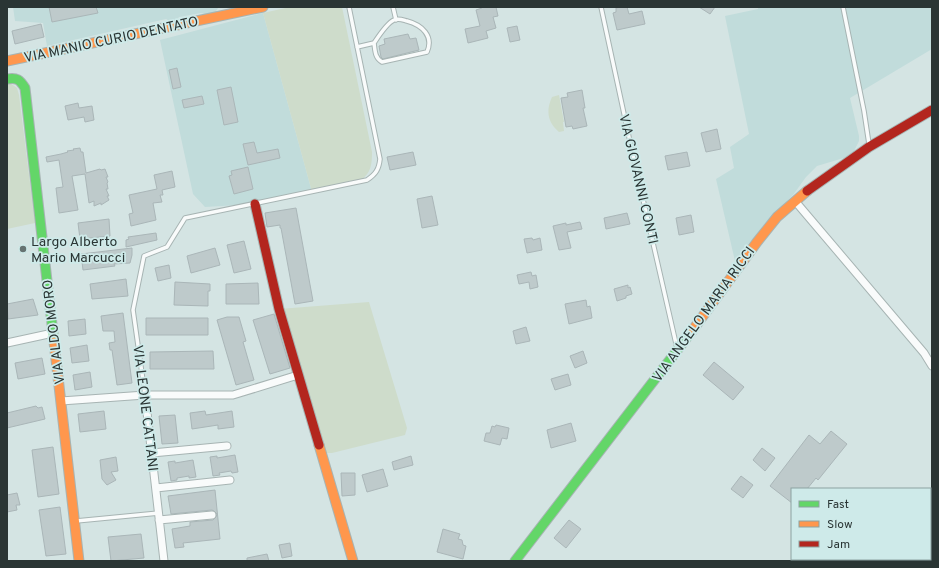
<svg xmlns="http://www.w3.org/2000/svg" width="939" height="568" font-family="Overpass,sans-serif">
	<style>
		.built { fill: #c1dcdb }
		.green { fill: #cedccb }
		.building { fill: #becacb; stroke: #aab6b8 }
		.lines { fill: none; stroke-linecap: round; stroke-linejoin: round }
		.lane-casing { stroke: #a7b4b3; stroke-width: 5.5 }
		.street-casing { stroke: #a7b4b3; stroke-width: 9 }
		.fast-casing { stroke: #a7b4b3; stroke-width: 11 }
		.slow-casing { stroke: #a7b4b3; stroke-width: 11 }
		.jam-casing { stroke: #a7b4b3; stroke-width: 11 }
		.lane { stroke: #f9fbfb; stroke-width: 3.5 }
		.street { stroke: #f9fbfb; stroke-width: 7 }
		.fast { stroke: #63d668; stroke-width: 9 }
		.slow { stroke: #ff974d; stroke-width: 9 }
		.jam { stroke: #b3261e; stroke-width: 9 }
		.poi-dot { fill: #667271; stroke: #ceeae9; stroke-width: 1.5 }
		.labels { text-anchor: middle; stroke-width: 3.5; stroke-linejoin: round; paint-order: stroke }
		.street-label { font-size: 14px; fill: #2a3534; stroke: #ceeae9 }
		.poi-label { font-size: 14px; fill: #2a3534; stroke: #ceeae9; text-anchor: start }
	</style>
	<rect width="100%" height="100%" fill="#d4e4e3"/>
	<path class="built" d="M13,7H222L218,8L215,13L209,15L201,13L179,17L176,21L171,22L166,19L47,46L43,23L15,21Z
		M758,7H932V49L850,98L859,136V141L853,153L847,157L817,166L806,177L793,195L767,221L735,261L716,179L734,168L730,147L749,134L725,16L758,9Z
		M263,13L312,192L255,204L205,207L193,194L160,40Z"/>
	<path class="green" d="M290,7H342L372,152C372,164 371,173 361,180L312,192L263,13Z
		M10,83L17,88L19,95L35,223L7,229V84Z
		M559,95L564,122H563L564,131L559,132C547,122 546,110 552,97Z
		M369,302L407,428L405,435L332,453H327L324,450L279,309Z"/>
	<path class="building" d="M49,7H96L98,13L52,22Z
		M482,7H496L498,16L493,17L496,28L486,31L488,38L468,43L465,29L480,26L476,10L482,8Z
		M620,7H627L629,14L642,11L645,24L617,30L613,13L616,12V8Z
		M699,7H715L710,14Z
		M41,24L44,37L15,44L12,31Z
		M517,26L520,40L510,42L507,28Z
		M408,34L410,39L416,38L419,50L383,59L381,57L379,46L385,44L384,39Z
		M177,68L181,87L173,89L169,70Z
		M231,87L238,122L224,125L217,90Z
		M582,90L585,108H583L587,126L573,129L572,126L566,127L561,98L568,97L567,93Z
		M202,96L204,104L184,108L182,100Z
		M78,103L79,108L92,106L94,120L85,122L84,117L68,120L65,106Z
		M717,129L721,149L706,152L701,133Z
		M254,142L257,153L278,149L280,158L248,165L243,144Z
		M80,148L81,152H83L86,173L100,169L101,170L105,169L108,177H106L108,182L107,183L108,189H106L109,196H107L109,200L101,205V203L94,206V201L89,203L85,174L72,176L78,210L59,213L56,188L63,187L59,160L47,162L46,157L61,154L68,152L67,151L74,150L73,149Z
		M413,152L416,165L390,170L387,157Z
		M687,152L690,166L668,170L665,156Z
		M248,167L253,189L234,194L229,176L232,175L231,171Z
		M172,171L175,187L162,190L163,195H160L162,202L153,203L156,220L131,226L129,214L133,213L129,195L157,189L154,175Z
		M432,196L438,225L422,228L417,199Z
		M296,208L313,301L295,304L281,228H280V225L267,227L265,213Z
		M627,213L630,224L606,229L604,218Z
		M691,215L694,232L679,235L676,218Z
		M109,219L110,236L80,239L78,223Z
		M580,222L582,229L567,232L571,248L559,250L553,226L566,223V225Z
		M156,233L157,240L126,247V240L129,239L128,237Z
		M532,238L533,240L540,238L542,250L527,253L524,239Z
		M244,241L251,269L234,273L227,245Z
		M132,248V255L130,263L114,264L115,266L83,270L81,254Z
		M215,248L220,265L191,273L187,256Z
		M169,265L171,278L158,281L155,268Z
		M531,272L532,276L536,275L538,287L530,289L529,282L519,284L517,275Z
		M126,279L128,296L92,299L90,284Z
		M175,282L210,284V291H208V306L174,305Z
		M258,283L259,304H226V284Z
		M628,285V288L630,287L632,294L626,296V298L617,301L614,289Z
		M33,299L38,315L8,319L7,304Z
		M586,300L587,307L590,306L592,318L569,324L565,304Z
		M123,313L132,383L117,385L112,350H110L109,343L115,342L114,331H103L101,316Z
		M274,314L290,368L270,374L253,320Z
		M227,317H239L246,341L243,342L254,380L236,385L217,320Z
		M146,318H208V335H146Z
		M85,319L86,334L69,336L68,321Z
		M526,327L530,341L516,344L513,331Z
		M87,345L89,361L72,363L70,348Z
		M213,351L214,369H150V352Z
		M583,351L587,363L575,368L570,356Z
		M42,358L45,374L18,379L15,363Z
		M714,362L744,387L733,400L703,375Z
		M90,372L92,387L75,390L73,375Z
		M568,374L571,385L555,390L551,379Z
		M36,406L38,408L42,407L45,419L7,428V413Z
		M104,411L106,429L80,432L78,414Z
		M205,411L206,415L232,411L234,427L218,429V425L192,429L190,413Z
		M175,415L178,443L162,444L159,416Z
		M571,423L576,441L551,448L547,430Z
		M496,425L509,428L507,439L502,438L500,445L484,441L486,433H490L492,426L495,427Z
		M831,431L847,444L818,480L816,478L807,489H792V503L770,486L809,435L820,444Z
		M53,447L59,494L38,497L32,450Z
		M762,448L775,458L765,471L753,460Z
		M235,455L238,472L232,473L231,471L219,473L220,475L213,476L210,457L217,456V458Z
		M411,456L413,465L394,470L392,462Z
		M116,457L118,471L111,472L116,480L107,485L102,479L100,460Z
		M193,460L196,477L189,478V476L177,478V480L171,481L168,462L175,461V463Z
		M383,469L388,486L367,492L362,475Z
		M341,473H355V495L342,496Z
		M741,476L753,485L743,498L731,489Z
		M215,490L220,539L183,543L184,547L175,548L172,529L190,526V522L213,520L216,517L217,514L214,511L212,510L171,514L168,496Z
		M17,493L20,505H16L17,510L7,512V495Z
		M60,507L66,554L46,556L39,510Z
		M569,520L581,529L566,548L554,538Z
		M443,529L460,534L458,539L462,540L463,545L466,546L463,559L437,552Z
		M141,534L144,558L111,561L108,537Z
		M290,543L292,556L282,558L279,545Z
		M267,554L269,561H247V558Z"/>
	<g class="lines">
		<g class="lane-casing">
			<path id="lane" d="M393,7L396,20
				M601,7L632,151L677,348
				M843,7L864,111L869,144
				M357,47L374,43C378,37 387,23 394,20C399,18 403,20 407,21C422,25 434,36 427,52L382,62C375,58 375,51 374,43
				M145,395L133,310L144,256L167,247L185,218L367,180C376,174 379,169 380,159L349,7
				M76,521L159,513"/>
		</g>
		<g class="street-casing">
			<path id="street" d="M795,201L924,353L932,366
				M7,343L53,333
				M145,395L164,561
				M61,401L145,395H233L298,375
				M152,453L227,446
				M156,488L230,480
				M159,520L212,515"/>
		</g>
		<g class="fast-casing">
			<path id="fast" d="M7,79C17,77 20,80 25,88L54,342
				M515,561L692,331"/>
		</g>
		<g class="slow-casing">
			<path id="slow" d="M7,61L263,7
				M692,331L757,242L777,217L807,191
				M54,342L79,561
				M319,445L353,561"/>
		</g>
		<g class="jam-casing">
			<path id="jam" d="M807,191L869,147L932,110
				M255,204L279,309L319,445"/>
		</g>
		<use href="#lane" class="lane"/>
		<use href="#street" class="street"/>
		<use href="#fast" class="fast"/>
		<use href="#slow" class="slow"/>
		<use href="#jam" class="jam"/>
	</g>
	<circle class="poi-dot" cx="23" cy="249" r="4"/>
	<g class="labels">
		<g class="street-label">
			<text transform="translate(111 39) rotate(-12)" y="5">VIA MANIO CURIO DENTATO</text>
			<text transform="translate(639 179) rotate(77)" y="5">VIA GIOVANNI CONTI</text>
			<text transform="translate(703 314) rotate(-54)" y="5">VIA ANGELO MARIA RICCI</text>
			<text transform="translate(53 332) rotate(-97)" y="5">VIA ALDO MORO</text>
			<text transform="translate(146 408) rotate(83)" y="5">VIA LEONE CATTANI</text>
		</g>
		<g class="poi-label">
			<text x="31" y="246">Largo Alberto<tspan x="31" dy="16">Mario Marcucci</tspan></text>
		</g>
	</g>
	<rect width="939" height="568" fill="none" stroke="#2a3534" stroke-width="16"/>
	<rect x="791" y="488" width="140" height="72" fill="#ceeae9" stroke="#8ca2a1"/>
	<rect x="799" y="501" width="20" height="6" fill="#63d668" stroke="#8ca2a1"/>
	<text x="827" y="508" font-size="12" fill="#2a3534">Fast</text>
	<rect x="799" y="521" width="20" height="6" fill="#ff974d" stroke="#8ca2a1"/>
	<text x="827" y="528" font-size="12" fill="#2a3534">Slow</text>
	<rect x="799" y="541" width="20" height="6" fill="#b3261e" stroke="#8ca2a1"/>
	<text x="827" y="548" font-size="12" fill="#2a3534">Jam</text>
</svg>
